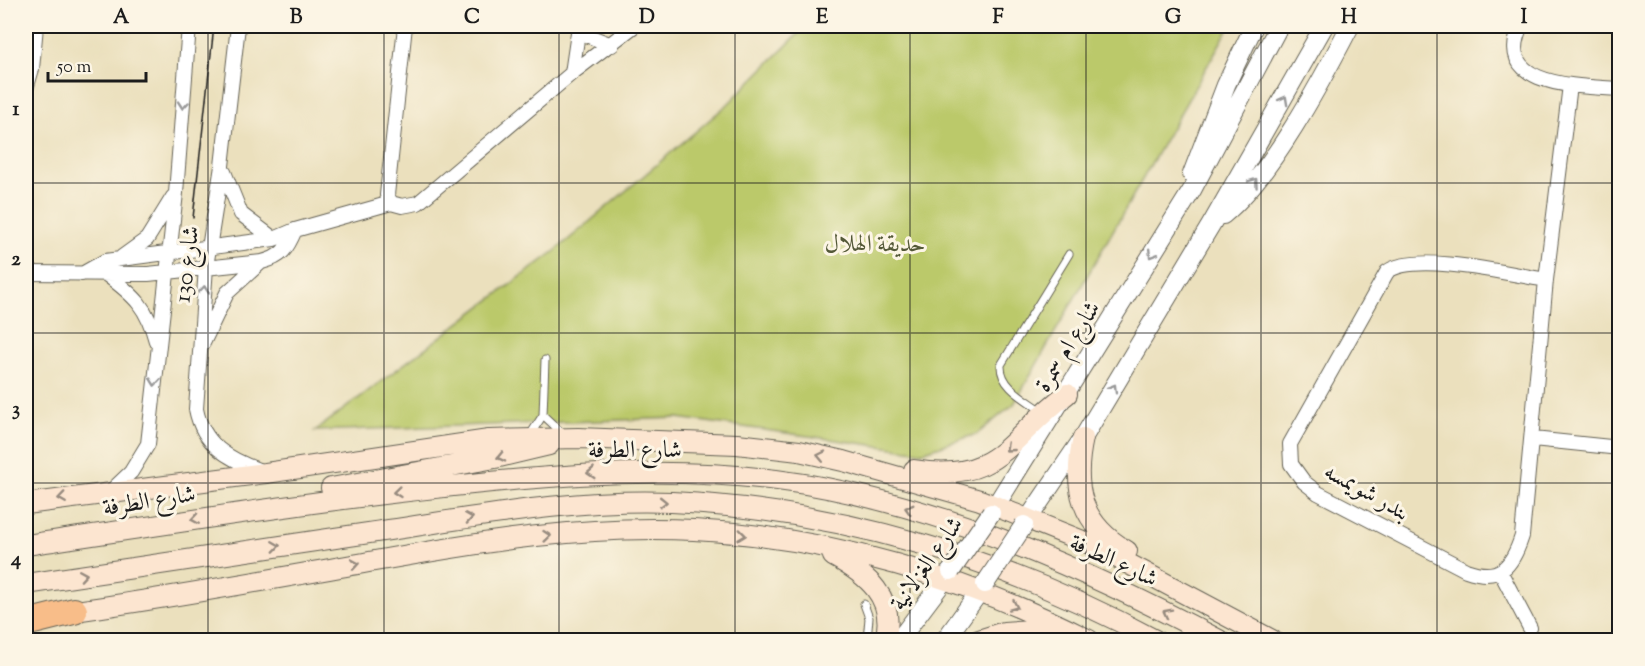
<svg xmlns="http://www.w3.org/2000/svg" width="1645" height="666" font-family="'Sorts Mill Goudy',Amiri,serif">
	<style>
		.green { fill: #bbc96b; stroke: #6c7244; stroke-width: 1.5 }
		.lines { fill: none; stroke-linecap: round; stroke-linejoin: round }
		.service-casing { stroke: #646154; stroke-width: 9 }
		.minor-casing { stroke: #646154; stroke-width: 16 }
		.tertiary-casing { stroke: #646154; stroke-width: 20 }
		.secondary-casing { stroke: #646154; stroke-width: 22 }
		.motorway-casing { stroke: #646154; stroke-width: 28 }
		.service { stroke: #fff; stroke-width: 7 }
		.minor { stroke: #fff; stroke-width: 14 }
		.tertiary { stroke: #fff; stroke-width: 18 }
		.secondary { stroke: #fce5d0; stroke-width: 20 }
		.motorway { stroke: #f8bd89; stroke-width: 26 }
		.tram { stroke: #1c1c1c; stroke-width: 1.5 }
		.tertiary-bridge-casing { stroke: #646154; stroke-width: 20; stroke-linecap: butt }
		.tertiary-bridge { stroke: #fff; stroke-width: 18 }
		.oneway { stroke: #999 }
		.oneway2 { stroke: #978b7f }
		.grid { fill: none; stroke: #1c1c1c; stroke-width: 1.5; stroke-opacity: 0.55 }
		.labels { text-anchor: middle; stroke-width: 6; stroke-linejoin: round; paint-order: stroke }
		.park-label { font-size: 24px; fill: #545938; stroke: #fcf5e5 }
		.street-label { font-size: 24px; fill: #1c1c1c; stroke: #fcf5e5 }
		.neatline { fill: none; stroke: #1c1c1c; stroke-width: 2 }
		.grid-label { font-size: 20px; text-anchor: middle; font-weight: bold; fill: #1c1c1c }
	</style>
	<rect width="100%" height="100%" fill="#fcf5e5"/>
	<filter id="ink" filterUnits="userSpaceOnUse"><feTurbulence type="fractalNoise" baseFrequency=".0167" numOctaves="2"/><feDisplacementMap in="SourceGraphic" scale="12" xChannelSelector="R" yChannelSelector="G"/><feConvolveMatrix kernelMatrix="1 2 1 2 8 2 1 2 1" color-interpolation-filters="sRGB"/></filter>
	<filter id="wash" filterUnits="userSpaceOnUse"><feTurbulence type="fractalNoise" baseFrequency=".008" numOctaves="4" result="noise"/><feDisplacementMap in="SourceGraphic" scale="24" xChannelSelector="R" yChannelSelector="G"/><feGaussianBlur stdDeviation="1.35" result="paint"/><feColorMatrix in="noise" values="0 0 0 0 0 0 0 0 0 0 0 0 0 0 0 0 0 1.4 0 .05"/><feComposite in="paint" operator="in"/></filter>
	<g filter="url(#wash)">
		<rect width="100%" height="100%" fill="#ebe0bd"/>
		<path class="green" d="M806,26H1230L1014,404L977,434L922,452L678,418L315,431L555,251L728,104Z"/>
	</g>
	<g filter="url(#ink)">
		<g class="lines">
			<g class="service-casing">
				<path id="service" d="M1042,411C1026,399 1000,387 1001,365L1069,254
					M543,415L562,433
					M530,435L543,415L545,360
					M864,604L869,618L867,640"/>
			</g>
			<g class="minor-casing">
				<path id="minor" d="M238,26L222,166L206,267L196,409C203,445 228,459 261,471
					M405,26L387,195L391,203L402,206L418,203L572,73L634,26
					M1521,26C1491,88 1583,86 1620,89
					M578,32L612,45
					M572,73L579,26
					M26,89L32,69L36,26
					M224,172L241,214L274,239
					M122,257L147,239L173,197
					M26,273L148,274L262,262C282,257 287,249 295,230
					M82,274L105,261L274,239L295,230L391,203
					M107,275C135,296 147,307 156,341
					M1546,280C1511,274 1413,251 1387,272L1290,444L1291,464L1304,482L1318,493L1466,570C1500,582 1512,567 1522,536L1546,280L1570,85
					M203,343L227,293L260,263
					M1533,439L1620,448
					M110,492L131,472L148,444L176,193L189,26
					M1500,571L1530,628"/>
			</g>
			<g class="tertiary-casing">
				<path id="tertiary" d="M1192,174L1226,85L1254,26
					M1223,215C1271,176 1321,82 1350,26
					M991,513L1192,190L1279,26
					M1024,525L1083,438L1212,223L1324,26
					M899,640L951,571
					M945,640L985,584"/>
			</g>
			<g class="secondary-casing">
				<path id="secondary" d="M1083,438C1072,488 1081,524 1127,551
					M914,470C1001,484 1008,437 1067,394
					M331,488L495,458L549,445
					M26,504L266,473L489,440L578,438L737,444L799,451L843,461L980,500L1095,546L1272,640
					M26,545C162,525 298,503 435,488C558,474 682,464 805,484C951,509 1088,571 1219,640
					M833,556C866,574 897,598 885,640
					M26,584C146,566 268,548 389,530C483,516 577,498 672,502C841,510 1007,560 1155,640
					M61,613C164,599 266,580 369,562C475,543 586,524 694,530C831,537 967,578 1089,640
					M979,640L1004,632L1058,628"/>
			</g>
			<g class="motorway-casing">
				<path id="motorway" d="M26,623L74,611"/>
			</g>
			<use href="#service" class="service"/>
			<use href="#minor" class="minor"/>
			<use href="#tertiary" class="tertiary"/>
			<use href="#secondary" class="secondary"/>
			<use href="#motorway" class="motorway"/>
			<path class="tram" d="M193,218L214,26"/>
			<g class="tertiary-bridge-casing">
				<path id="tertiary-bridge" d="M951,571L991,513
					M985,584L1024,525"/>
			</g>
			<use href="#tertiary-bridge" class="tertiary-bridge"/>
		</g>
		<defs><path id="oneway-chevron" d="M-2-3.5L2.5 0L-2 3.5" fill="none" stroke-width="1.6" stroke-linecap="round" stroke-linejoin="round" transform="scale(1.5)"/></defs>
		<g class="oneway">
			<use href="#oneway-chevron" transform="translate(1284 100) rotate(-61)"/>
			<use href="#oneway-chevron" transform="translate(183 105) rotate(95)"/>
			<use href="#oneway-chevron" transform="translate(1254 182) rotate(-55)"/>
			<use href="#oneway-chevron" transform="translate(1152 254) rotate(122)"/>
			<use href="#oneway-chevron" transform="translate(204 290) rotate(-85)"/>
			<use href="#oneway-chevron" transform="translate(155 382) rotate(96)"/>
			<use href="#oneway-chevron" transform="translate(1113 388) rotate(-59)"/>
		</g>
		<g class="oneway2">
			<use href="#oneway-chevron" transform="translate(1009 448) rotate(139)"/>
			<use href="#oneway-chevron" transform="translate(821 456) rotate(-168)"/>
			<use href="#oneway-chevron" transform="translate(501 457) rotate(167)"/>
			<use href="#oneway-chevron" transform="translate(591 473) rotate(176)"/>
			<use href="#oneway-chevron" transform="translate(397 492) rotate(174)"/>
			<use href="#oneway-chevron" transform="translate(62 498) rotate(172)"/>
			<use href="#oneway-chevron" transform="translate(663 502) rotate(1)"/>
			<use href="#oneway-chevron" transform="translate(909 509) rotate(-164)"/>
			<use href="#oneway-chevron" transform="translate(469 518) rotate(-9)"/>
			<use href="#oneway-chevron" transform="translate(195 519) rotate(171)"/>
			<use href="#oneway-chevron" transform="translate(742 535) rotate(7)"/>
			<use href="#oneway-chevron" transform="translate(547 536) rotate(-6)"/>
			<use href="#oneway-chevron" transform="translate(276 546) rotate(-8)"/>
			<use href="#oneway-chevron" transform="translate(355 564) rotate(-10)"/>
			<use href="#oneway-chevron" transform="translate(83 575) rotate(-9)"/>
			<use href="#oneway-chevron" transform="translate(1014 606) rotate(24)"/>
			<use href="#oneway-chevron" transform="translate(1167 613) rotate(-153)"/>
		</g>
	</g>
	<path class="grid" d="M208,26V640M384,26V640M559,26V640M735,26V640M910,26V640M1086,26V640M1261,26V640M1437,26V640M26,183H1620M26,333H1620M26,483H1620"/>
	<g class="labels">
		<g class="park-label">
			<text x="875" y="251">حديقة الهلال</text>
		</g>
		<g class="street-label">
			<text transform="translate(186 264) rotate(-83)" y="8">شارع 130</text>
			<text transform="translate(1067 346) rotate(-58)" y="8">شارع ام سمرة</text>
			<text x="635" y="457">شارع الطرفة</text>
			<text transform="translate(1367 491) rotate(29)" y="8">بندر شويمسه</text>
			<text transform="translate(149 500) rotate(-9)" y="8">شارع الطرفة</text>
			<text transform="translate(1114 560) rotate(25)" y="8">شارع الطرفة</text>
			<text transform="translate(926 563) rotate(-55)" y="8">شارع الغزلانية</text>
		</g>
	</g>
	<rect width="1645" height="666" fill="none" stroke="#fcf5e5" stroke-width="66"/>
	<path d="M48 72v9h98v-9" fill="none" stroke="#1c1c1c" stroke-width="3"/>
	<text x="57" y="72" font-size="18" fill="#1c1c1c" stroke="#fcf5e5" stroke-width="4.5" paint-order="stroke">50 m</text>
	<rect x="33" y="33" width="1579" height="600" class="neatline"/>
	<g class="grid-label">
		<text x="121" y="23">A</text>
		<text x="296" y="23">B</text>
		<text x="472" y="23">C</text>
		<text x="647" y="23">D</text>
		<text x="822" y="23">E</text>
		<text x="998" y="23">F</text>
		<text x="1173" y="23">G</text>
		<text x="1349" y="23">H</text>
		<text x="1524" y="23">I</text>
		<text x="16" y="115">1</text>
		<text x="16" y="265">2</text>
		<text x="16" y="415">3</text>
		<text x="16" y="565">4</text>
	</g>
</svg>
